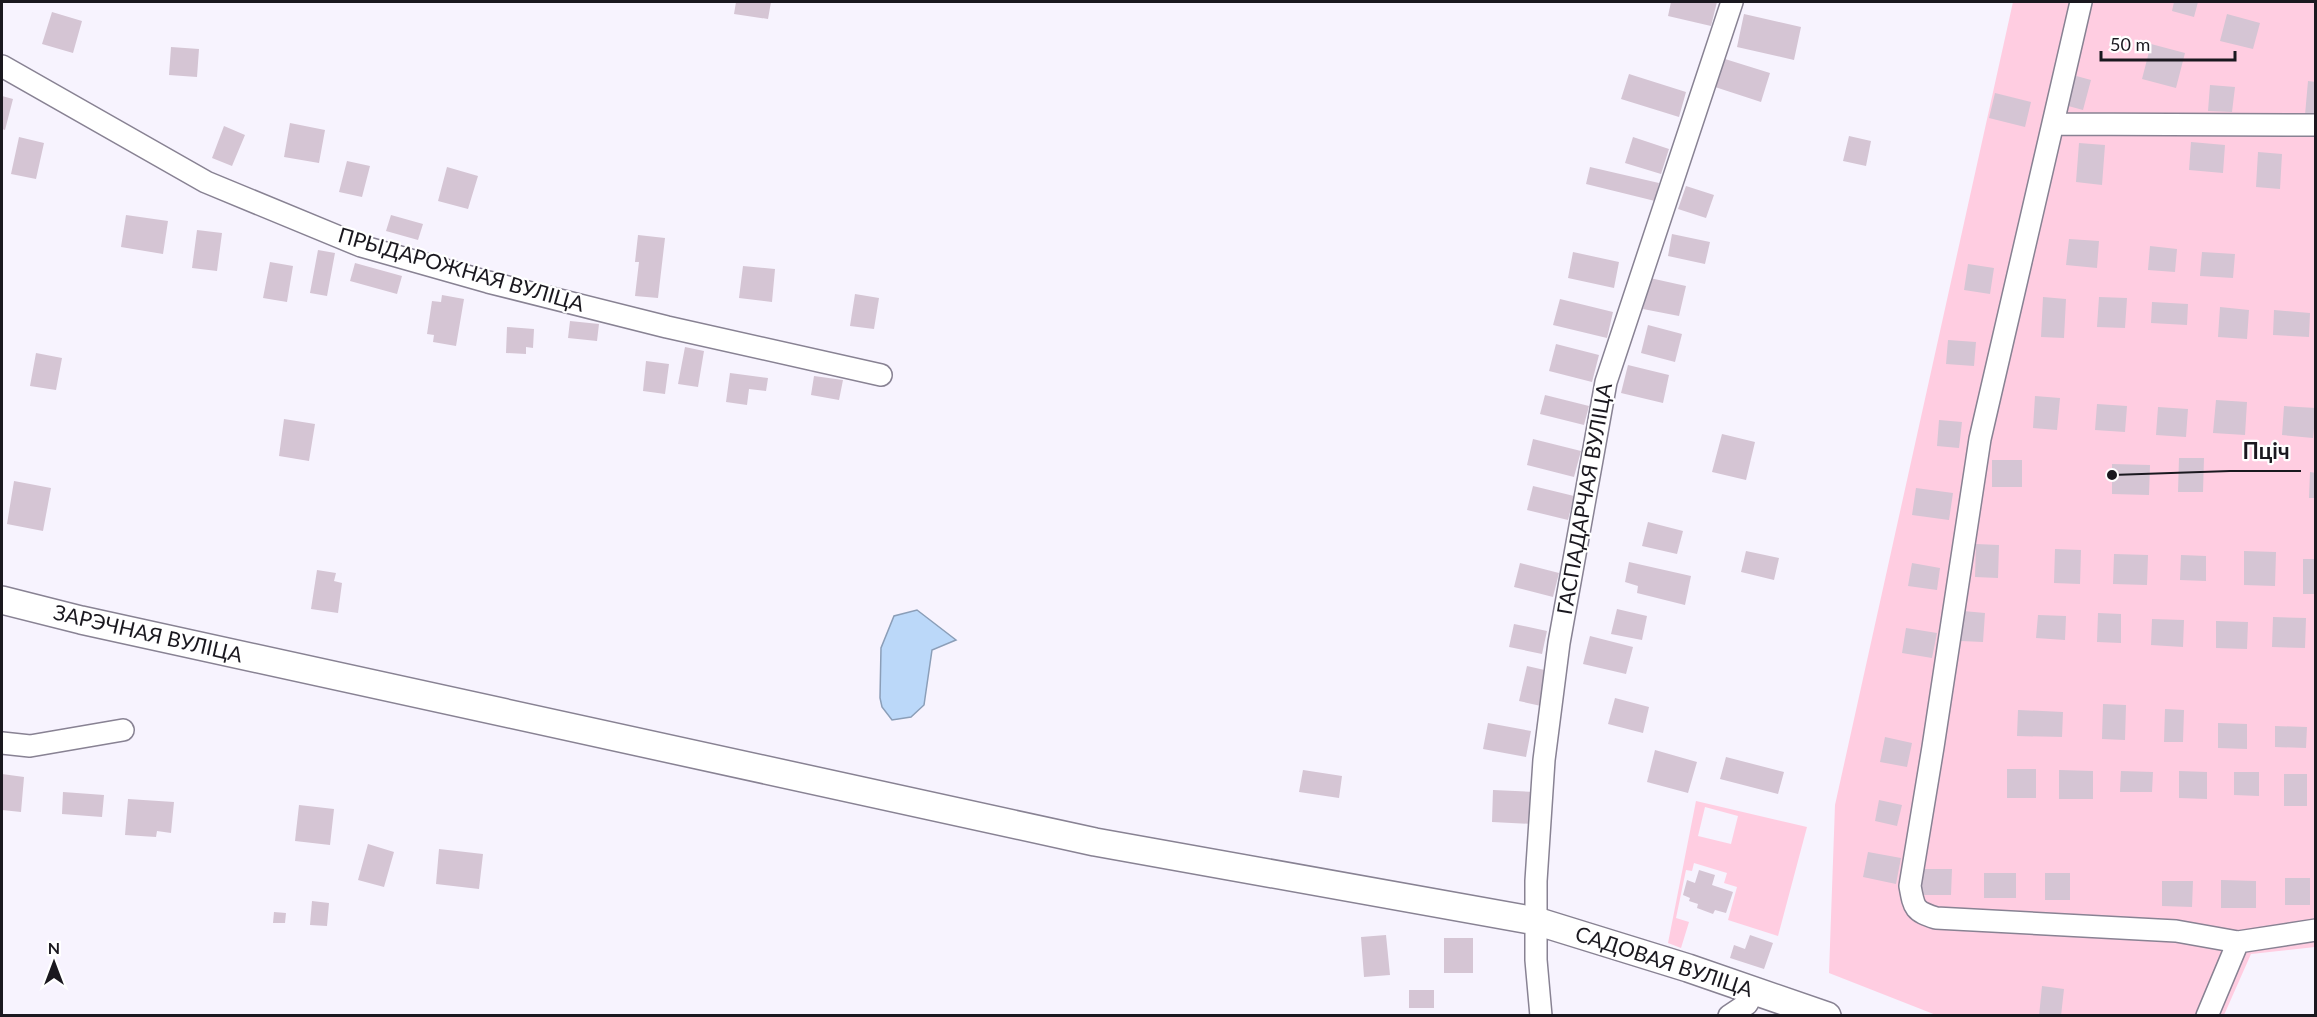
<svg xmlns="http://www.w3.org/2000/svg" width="2317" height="1017" font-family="Lato,sans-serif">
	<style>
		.green { fill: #ffcde1; fill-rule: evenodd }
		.water { fill: #bbd8f9; stroke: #8b9eb8; stroke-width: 1.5 }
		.building { fill: #d5c5d4 }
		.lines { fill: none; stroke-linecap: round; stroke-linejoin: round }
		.minor-casing { stroke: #888293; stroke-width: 24 }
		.tertiary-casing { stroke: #888293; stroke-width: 30 }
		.minor { stroke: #fff; stroke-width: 21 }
		.tertiary { stroke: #fff; stroke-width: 27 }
		.labels { text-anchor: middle; stroke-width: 4.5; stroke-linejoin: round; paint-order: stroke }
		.street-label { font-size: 21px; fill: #1a181f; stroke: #fff }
		.leader { fill: none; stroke: #1a181f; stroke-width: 2 }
		.callout-dot { fill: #1a181f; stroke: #fff; stroke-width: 2 }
		.callout-label { font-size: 22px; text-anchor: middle; font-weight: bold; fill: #1a181f; stroke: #fff; stroke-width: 4.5; stroke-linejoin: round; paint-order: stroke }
	</style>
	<rect width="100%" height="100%" fill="#f7f3fe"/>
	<path class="green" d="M2013,2H2315V947L2251,954L2224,1015H1936L1829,973L1835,805Z
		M1696,801L1807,827L1778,936L1728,920L1737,887L1724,883L1727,873L1694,863L1692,871L1686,870L1676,918L1689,922L1681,948L1668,943ZM1705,807L1738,816L1731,844L1698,836Z"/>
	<path class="water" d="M917,610L956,640L932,650L924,705L911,717L892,720L882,707L880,698L881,648L894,616Z"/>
	<path class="building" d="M736,2H771L768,19L734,14Z
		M1671,2H1717L1711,26L1668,16Z
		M2174,2H2198L2194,17L2172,11Z
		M52,12L82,21L73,53L42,44Z
		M1744,14L1801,27L1794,60L1737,47Z
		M2227,14L2260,23L2253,49L2220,41Z
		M2151,44L2185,53L2176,88L2142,79Z
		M171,47L199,49L197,77L169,75Z
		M1725,59L1770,73L1761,102L1715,87Z
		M1629,74L1686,92L1679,117L1621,99Z
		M2069,74L2091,80L2083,110L2061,104Z
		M2308,81L2316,82V116L2305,115Z
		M2210,85L2235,87L2232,112L2208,111Z
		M1995,93L2031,102L2025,127L1989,118Z
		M2,96L13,99L5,130L2,129Z
		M290,123L325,130L319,163L284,157Z
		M224,126L245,135L232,166L212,158Z
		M1849,136L1871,141L1866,166L1843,161Z
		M19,137L44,143L36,179L11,174Z
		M1633,137L1669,149L1661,174L1625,163Z
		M2191,142L2225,145L2223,173L2189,170Z
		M2079,143L2105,145L2102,185L2076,182Z
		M2258,152L2282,154L2280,189L2256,187Z
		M347,161L370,166L362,197L339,192Z
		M447,167L478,176L468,209L438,201Z
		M1590,167L1659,183L1655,201L1586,184Z
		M1686,186L1714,195L1706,218L1678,209Z
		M126,215L168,221L163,254L121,247Z
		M391,215L423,224L418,240L386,231Z
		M197,230L222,233L217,271L192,268Z
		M1672,234L1710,242L1705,264L1668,256Z
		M638,235L665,238L658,298L635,296L639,262H635Z
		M2069,239L2099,241L2097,268L2066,265Z
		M2150,246L2177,249L2175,272L2148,270Z
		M318,250L335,253L327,296L310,293Z
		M1573,252L1619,262L1614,288L1568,278Z
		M2202,252L2235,254L2233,278L2200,276Z
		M270,262L293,266L287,302L263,298Z
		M355,263L402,276L397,294L350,281Z
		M1968,264L1994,268L1990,294L1964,290Z
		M743,266L775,269L772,302L739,298Z
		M1650,278L1686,286L1679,316L1643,309Z
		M855,294L879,298L874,329L850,326Z
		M442,295L464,299L456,346L433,342L434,335L427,334L432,301L441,302Z
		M2043,297L2066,299L2064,338L2041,337Z
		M2099,297L2127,298L2125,328L2097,327Z
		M1560,299L1613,312L1607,338L1553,325Z
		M2152,302L2188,304L2187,325L2151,323Z
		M2220,307L2249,310L2247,339L2218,337Z
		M2274,310L2310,313L2309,337L2273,335Z
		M570,321L599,324L597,341L568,338Z
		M1648,325L1682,334L1675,362L1641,353Z
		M507,327L534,329L533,348L526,347V354L506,353Z
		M1948,340L1976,342L1974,366L1946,364Z
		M1556,344L1599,355L1592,382L1549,371Z
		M685,347L704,351L698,387L678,384Z
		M36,353L62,358L56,390L30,386Z
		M646,361L669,364L665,394L643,391Z
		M1628,365L1669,375L1663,403L1621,393Z
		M730,373L768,378L766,391L749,389L747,405L726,402Z
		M814,376L843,380L839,400L811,395Z
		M1545,395L1589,406L1584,425L1540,414Z
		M2035,396L2060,398L2057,430L2033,428Z
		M2216,400L2247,402L2245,435L2213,433Z
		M2097,404L2127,406L2125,432L2095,430Z
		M2284,406L2316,408L2313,438L2282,435Z
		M2158,407L2188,409L2186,437L2156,435Z
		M284,419L315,424L309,461L279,456Z
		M1939,420L1962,422L1959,448L1937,446Z
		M1722,434L1755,442L1746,480L1712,472Z
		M1533,439L1581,451L1574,477L1527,465Z
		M2179,458H2204L2203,492H2178Z
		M1992,460H2022V487H1992Z
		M2112,464L2150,465L2149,495L2112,494Z
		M2310,472L2316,473V498H2309Z
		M14,481L51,488L43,531L7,524Z
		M1533,486L1574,496L1568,520L1527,510Z
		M1916,488L1953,493L1949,520L1912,515Z
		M1648,522L1683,531L1677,554L1642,546Z
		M1976,544L1999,545L1998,578L1975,577Z
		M2055,549L2081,550L2080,584L2054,583Z
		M1746,551L1779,558L1774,580L1741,572Z
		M2244,551L2276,552L2275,586L2244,585Z
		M2114,554L2148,555L2147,585L2113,584Z
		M2181,555L2206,556V581L2180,580Z
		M2303,559H2316V594H2303Z
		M1629,562L1691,576L1685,605L1637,593L1638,586L1625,582Z
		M1520,563L1559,573L1553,597L1514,587Z
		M1912,563L1940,568L1937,590L1908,586Z
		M317,570L336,573L334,581L342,583L338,613L311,609Z
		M1617,609L1647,616L1642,640L1611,634Z
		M1963,611L1985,613L1983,642L1961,641Z
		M2098,613L2121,614V643L2097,642Z
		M2038,615L2066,616L2065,640L2036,638Z
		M2273,617L2306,618L2305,648L2272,647Z
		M2152,619L2184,620L2183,647L2151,645Z
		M2216,621L2248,622L2247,649L2216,648Z
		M1514,624L1547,631L1542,654L1509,647Z
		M1906,628L1937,633L1932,658L1902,653Z
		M1590,636L1633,647L1626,674L1583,664Z
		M1527,666L1549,671L1541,706L1519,701Z
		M1615,698L1649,707L1643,733L1608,724Z
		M2103,704L2126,705L2125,740L2102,739Z
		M2165,709L2184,710L2183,742H2164Z
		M2018,710L2063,712L2062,737L2017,736Z
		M1488,723L1531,731L1526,757L1483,749Z
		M2218,723L2247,724V749L2218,748Z
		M2275,726L2307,727L2306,748L2275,747Z
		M1885,737L1912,743L1907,767L1880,762Z
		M1655,750L1697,762L1688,793L1647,782Z
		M1726,757L1784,772L1778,794L1720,779Z
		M2007,769H2036V798H2007Z
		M1303,770L1342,776L1339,798L1299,792Z
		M2059,770L2093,771V799H2059Z
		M2121,771L2153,772L2152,792H2120Z
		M2179,771L2207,772V799L2179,798Z
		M2234,772H2259V796L2234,795Z
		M2,774L24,777L21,812L2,810Z
		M2284,774H2307V806H2284Z
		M1493,790L1534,792L1533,824L1492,822Z
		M63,792L104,795L102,817L62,814Z
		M128,799L174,802L171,833L157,831L156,837L125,835Z
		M1879,800L1902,805L1897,826L1875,821Z
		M299,805L334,809L330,845L295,841Z
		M368,844L394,852L384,887L358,880Z
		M439,849L483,854L479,889L436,884Z
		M1868,852L1901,858L1896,884L1863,877Z
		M1922,869H1952L1951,895H1921Z
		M1699,870L1715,875L1712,885L1733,892L1726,913L1715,910L1713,914L1697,908L1698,904L1689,901L1690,898L1683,895L1687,880L1695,883Z
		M1984,873H2016V898H1984Z
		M2045,873H2070V900H2045Z
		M2285,878H2310V905H2285Z
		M2221,880L2256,881V908H2221Z
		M2162,881H2193L2192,907L2162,906Z
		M312,901L329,903L327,926L310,925Z
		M274,912L286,913L285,923H273Z
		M1386,935L1390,975L1364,977L1361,937Z
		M1750,935L1773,943L1764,969L1730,958L1734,945L1745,949Z
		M1444,938H1473V973H1444Z
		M2042,986L2064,989L2061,1016H2039Z
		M1409,990H1434V1008H1409Z"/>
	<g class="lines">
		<g class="minor-casing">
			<path id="minor" d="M2081,2L1980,439L1933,747L1910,886C1914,908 1914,911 1936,918L2176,931L2238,942L2316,930
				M2,66L206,182L361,246L488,282L667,327L881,375
				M2053,124L2316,125
				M2,743L30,746L123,730
				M1541,1016L1536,960V881L1544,760L1559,643L1606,382L1732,2
				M1729,1016L1747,1004L1754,992
				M2207,1016L2238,942"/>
		</g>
		<g class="tertiary-casing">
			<path id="tertiary" d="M2,600L81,620L1095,842L1536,921L1688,968L1827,1016"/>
		</g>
		<use href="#minor" class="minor"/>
		<use href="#tertiary" class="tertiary"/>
	</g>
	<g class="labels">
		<g class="street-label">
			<text transform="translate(461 270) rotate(16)" y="7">ПРЫДАРОЖНАЯ ВУЛІЦА</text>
			<text transform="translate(1585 499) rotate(-80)" y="7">ГАСПАДАРЧАЯ ВУЛІЦА</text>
			<text transform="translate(148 634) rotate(13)" y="7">ЗАРЭЧНАЯ ВУЛІЦА</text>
			<text transform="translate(1664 962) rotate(18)" y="7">САДОВАЯ ВУЛІЦА</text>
		</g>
	</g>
	<path class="leader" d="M2112 475L2230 471H2301"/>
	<circle class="callout-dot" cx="2112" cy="475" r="6"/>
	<g class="callout-label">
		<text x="2266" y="459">Пціч</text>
	</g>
	<rect width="2317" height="1017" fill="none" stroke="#1a181f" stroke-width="6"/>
	<g transform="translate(54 963)" stroke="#ffffff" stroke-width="4.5" paint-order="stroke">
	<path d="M0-4.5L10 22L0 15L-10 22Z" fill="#1a181f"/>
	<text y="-9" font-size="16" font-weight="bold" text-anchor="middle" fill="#1a181f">N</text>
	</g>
	<path d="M2101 51v9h134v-9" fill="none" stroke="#1a181f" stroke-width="3"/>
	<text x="2110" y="51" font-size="18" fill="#1a181f" stroke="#ffffff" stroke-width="4.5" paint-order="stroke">50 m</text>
</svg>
